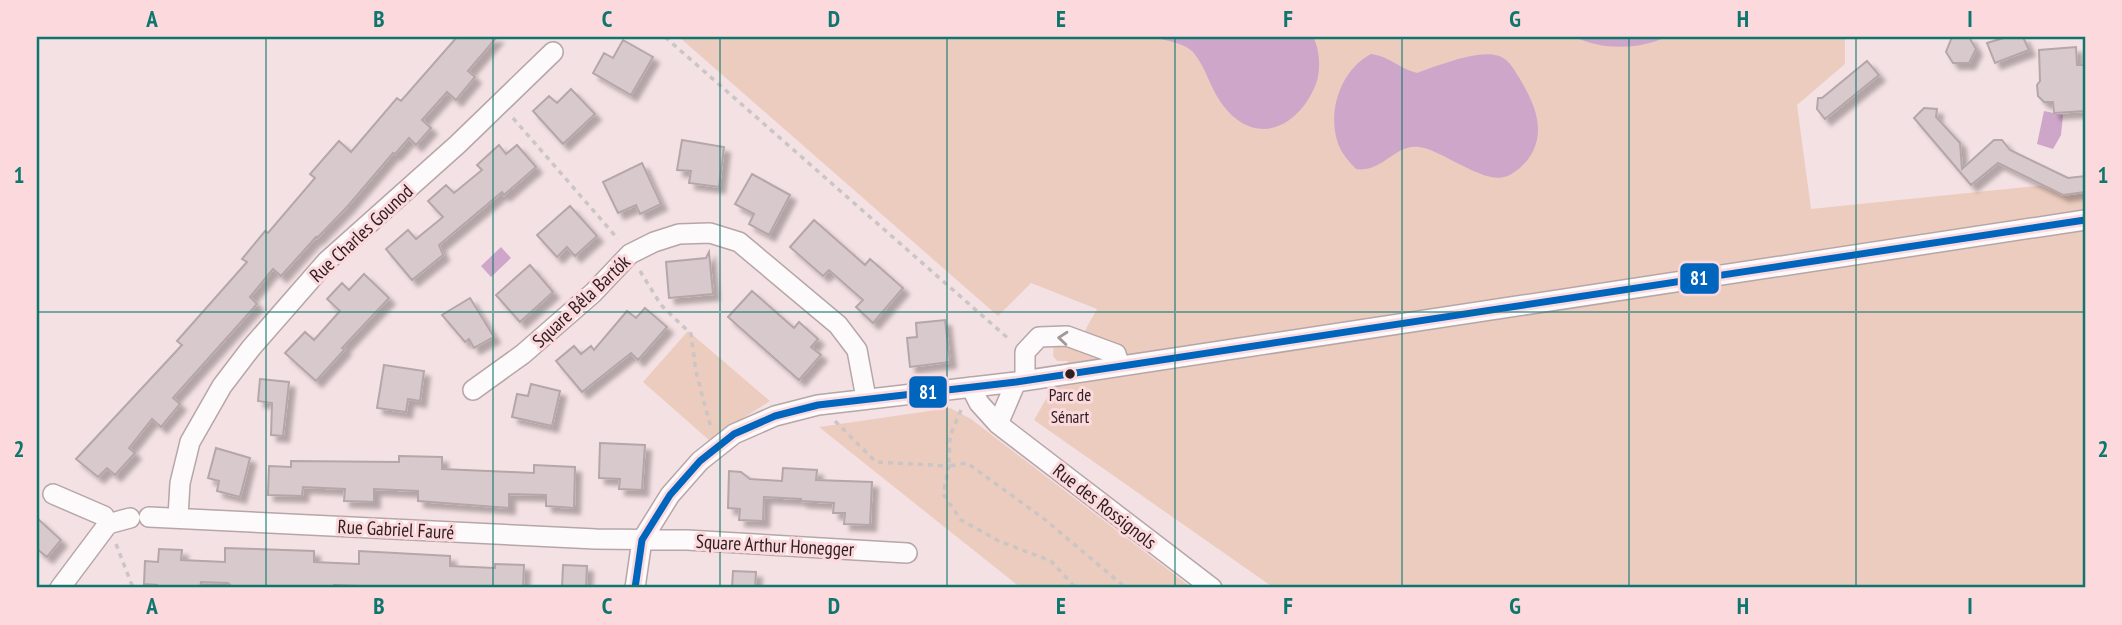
<svg xmlns="http://www.w3.org/2000/svg" width="2122" height="625" font-family="'PT Sans Narrow',sans-serif">
	<style>
		.green { fill: #ecccbe }
		.water { fill: #cea6ca }
		.building { fill: #d8c9cd; stroke: #b5a6aa; stroke-width: 2; filter: url(#shadow) }
		.lines { fill: none; stroke-linecap: round; stroke-linejoin: round }
		.minor-casing { stroke: #b6a6a8; stroke-width: 22 }
		.path { stroke: #cbc5c6; stroke-width: 3.5; stroke-dasharray: 5 5; stroke-linecap: butt }
		.minor { stroke: #fdfafb; stroke-width: 19 }
		.bus-1-casing { stroke: #fcd9dd; stroke-width: 12 }
		.bus-1 { stroke: #0065bd; stroke-width: 7 }
		.oneway { stroke: #a09899 }
		.grid { fill: none; stroke: #0f766e; stroke-width: 2; stroke-opacity: 0.55 }
		.bus-dot { fill: #2f2022; stroke: #fcd9dd; stroke-width: 2.5 }
		.labels { text-anchor: middle; stroke-width: 6; stroke-linejoin: round; paint-order: stroke }
		.bus-label { font-size: 17px; fill: #2f2022; stroke: #fcd9dd }
		.street-label { font-size: 19px; fill: #2f2022; stroke: #fcd9dd }
		.line-badge { stroke: #fcd9dd; stroke-width: 2.5 }
		.badge-label { font-size: 19px; text-anchor: middle; font-weight: bold; fill: #fff }
		.neatline { fill: none; stroke: #0f766e; stroke-width: 2.5 }
		.grid-label { font-size: 23px; text-anchor: middle; font-weight: bold; fill: #0f766e }
	</style>
	<defs>
		<filter id="shadow"><feDropShadow dx="6" dy="6" stdDeviation="2" flood-color="#0004"/></filter>
	</defs>
	<rect width="100%" height="100%" fill="#f4e1e3"/>
	<path class="green" d="M679,37H1845V64L1797,105L1811,209L2085,181V588H1274L1034,420L1068,361H1057L1053,356L1054,344L1078,343L1097,309L1031,283L998,316Z
		M688,331L770,401L709,440L643,382Z
		M950,408L971,419L1192,588H1021L819,427Z"/>
	<path class="water" d="M1147,37H1313C1320,49 1321,70 1316,84C1298,129 1254,148 1222,104C1210,88 1206,67 1193,52C1183,42 1161,39 1147,37Z
		M1575,37H1666C1639,50 1601,50 1575,37Z
		M1371,54C1389,56 1400,69 1417,73C1437,66 1479,49 1499,56C1510,60 1514,70 1520,79C1535,105 1547,131 1529,158C1523,166 1513,175 1504,177C1482,183 1442,150 1419,147C1394,144 1383,173 1356,169C1349,162 1343,155 1339,146C1326,114 1340,70 1371,54Z
		M2044,111L2063,115L2061,135L2053,149L2037,144Z
		M501,247L511,258L491,277L481,266Z"/>
	<path class="building" d="M457,37H497L468,71L475,77L456,100L447,92L422,120L431,128L416,145L409,138L395,154L393,153L347,207L317,238L316,237L281,276L273,269L250,297L257,304L173,398L180,404L161,427L152,419L129,448L135,453L115,475L107,468L98,477L76,459L182,345L177,341L247,262L242,259L265,231L268,233L315,178L310,174L339,141L351,152L397,98L401,101Z
		M1952,37H1969L1976,49L1969,63H1953L1946,52Z
		M2007,37H2023L2029,50L1995,63L1987,43Z
		M623,40L653,57L631,95L593,73L604,53L613,58Z
		M2076,47L2077,65H2085V111L2054,113L2053,102H2044L2038,96L2037,85L2040,81L2039,50Z
		M1867,61L1879,75L1825,119L1817,109L1818,98H1822Z
		M571,89L595,114L563,144L533,111L549,96L557,103Z
		M1924,108L1937,109L1936,117L1960,143L1962,169L1994,140H2002L2010,150L2068,178L2085,176V192L2063,195L1998,163L1971,185L1914,118Z
		M682,140L724,147L719,187L689,183L691,171L677,170Z
		M499,145L506,154L517,145L536,167L504,195L502,192L439,245L443,255L412,280L386,249L408,230L416,239L443,217L428,201L446,185L454,193L482,170L477,165Z
		M642,163L661,204L640,214L636,205L618,213L603,182Z
		M752,174L790,195L769,235L749,224L754,214L735,204Z
		M570,206L597,236L575,256L567,247L557,257L537,235Z
		M814,220L865,265L870,259L903,288L873,323L856,307L863,300L829,270L823,276L790,247Z
		M709,252L713,294L669,298L666,262L706,258Z
		M530,265L553,292L520,322L496,295Z
		M364,274L389,298L342,348L345,349L316,381L285,353L305,332L314,340L340,311L327,299L342,283L349,290Z
		M752,291L794,328L799,322L818,339L811,347L821,355L799,380L728,317Z
		M470,298L494,337L474,348L469,339L465,342L442,315Z
		M645,308L667,327L638,360L631,353L582,392L556,361L574,346L581,354L591,346L594,350L627,311L636,318Z
		M945,320L950,362L910,367L907,338L917,337L916,323Z
		M384,365L424,371L420,401L408,399L406,412L377,408Z
		M260,379L289,382L283,436L271,435L272,403L258,401Z
		M531,384L560,391L552,426L512,417L517,394L528,396Z
		M600,443L645,445L642,490L619,489L620,479L599,478Z
		M216,448L250,458L240,497L217,491L219,481L208,478Z
		M399,456L442,457V469L534,473V465L575,467L574,508L546,506V495L509,494V508L418,501V491L374,489V502L344,501L345,489L303,487L302,496L268,495L269,466L291,467V461L399,462Z
		M783,468L817,470L816,480L872,482L870,525L844,524L845,513H833L834,503L801,501V499L764,497L763,521L739,520L740,509L728,508L729,471L741,472L750,479L782,481Z
		M37,518L61,540L47,557L37,549Z
		M225,548L314,551V562L359,564V551L450,556V566L495,568V564L524,565L523,588H414L334,585V588H233L228,583L201,582L200,588H157V585L144,584L145,561L158,562L159,549L182,550L181,560L225,562Z
		M563,565L587,566L586,588H562Z
		M733,571L756,572L755,588H732Z"/>
	<g class="lines">
		<g class="minor-casing">
			<path id="minor" d="M1025,380V352L1039,337L1067,336L1116,354L1120,366
				M971,387L979,403L998,424L1212,588
				M473,390L523,354L593,293L630,254L654,242L679,234L710,233L739,242L838,325L857,350L866,398
				M998,424L1016,382
				M53,494L104,516L108,524L60,588
				M149,517L596,539L687,540L907,553
				M178,517L180,483L190,442L222,386L251,348L327,261L458,144L553,52
				M108,524L130,518
				M635,588L642,540L670,495L700,461L734,434L775,416L818,405L1016,382L2085,220"/>
		</g>
		<path class="path" d="M665,37L1010,340
			M513,118L618,239
			M640,271L661,305L691,334L696,372L711,428
			M961,410L950,436L949,466L967,463L1043,518L1126,588
			M835,421L876,462L949,466L943,494L961,520L999,541L1051,561L1076,588
			M116,544L133,588"/>
		<use href="#minor" class="minor"/>
		<g class="bus-1-casing">
			<path id="bus-1" d="M635,588L642,540L670,495L700,461L734,434L775,416L818,405L1016,382L2085,220"/>
		</g>
		<use href="#bus-1" class="bus-1"/>
	</g>
	<defs><path id="oneway-chevron" d="M-2-3.5L2.5 0L-2 3.5" fill="none" stroke-width="1.6" stroke-linecap="round" stroke-linejoin="round" transform="scale(1.75)"/></defs>
	<use class="oneway" href="#oneway-chevron" transform="translate(1063 338) rotate(-175)"/>
	<path class="grid" d="M266,37V588M493,37V588M720,37V588M947,37V588M1175,37V588M1402,37V588M1629,37V588M1856,37V588M37,312H2085"/>
	<circle class="bus-dot" cx="1070" cy="374" r="6"/>
	<g class="labels">
		<g class="bus-label">
			<text x="1070" y="401">Parc de<tspan x="1070" dy="22">Sénart</tspan></text>
		</g>
		<g class="street-label">
			<text transform="translate(361 233) rotate(-43)" y="7">Rue Charles Gounod</text>
			<text transform="translate(581 301) rotate(-43)" y="7">Square Bêla Bartók</text>
			<text transform="translate(1105 506) rotate(38)" y="7">Rue des Rossignols</text>
			<text transform="translate(396 529) rotate(3)" y="7">Rue Gabriel Fauré</text>
			<text transform="translate(775 545) rotate(3)" y="7">Square Arthur Honegger</text>
		</g>
	</g>
	<g class="line-badge">
		<rect x="1679" y="262" width="41" height="33" rx="7" fill="#0065bd"/>
		<rect x="908" y="375" width="40" height="34" rx="7" fill="#0065bd"/>
	</g>
	<g class="badge-label">
		<text x="1699" y="285">81</text>
		<text x="928" y="399">81</text>
	</g>
	<rect width="2122" height="625" fill="none" stroke="#fcd9dd" stroke-width="77"/>
	<rect x="38" y="38" width="2046" height="548" class="neatline"/>
	<g class="grid-label">
		<text x="152" y="27">A</text>
		<text x="379" y="27">B</text>
		<text x="607" y="27">C</text>
		<text x="834" y="27">D</text>
		<text x="1061" y="27">E</text>
		<text x="1288" y="27">F</text>
		<text x="1515" y="27">G</text>
		<text x="1743" y="27">H</text>
		<text x="1970" y="27">I</text>
		<text x="19" y="183">1</text>
		<text x="2103" y="183">1</text>
		<text x="19" y="457">2</text>
		<text x="2103" y="457">2</text>
		<text x="152" y="614">A</text>
		<text x="379" y="614">B</text>
		<text x="607" y="614">C</text>
		<text x="834" y="614">D</text>
		<text x="1061" y="614">E</text>
		<text x="1288" y="614">F</text>
		<text x="1515" y="614">G</text>
		<text x="1743" y="614">H</text>
		<text x="1970" y="614">I</text>
	</g>
</svg>
